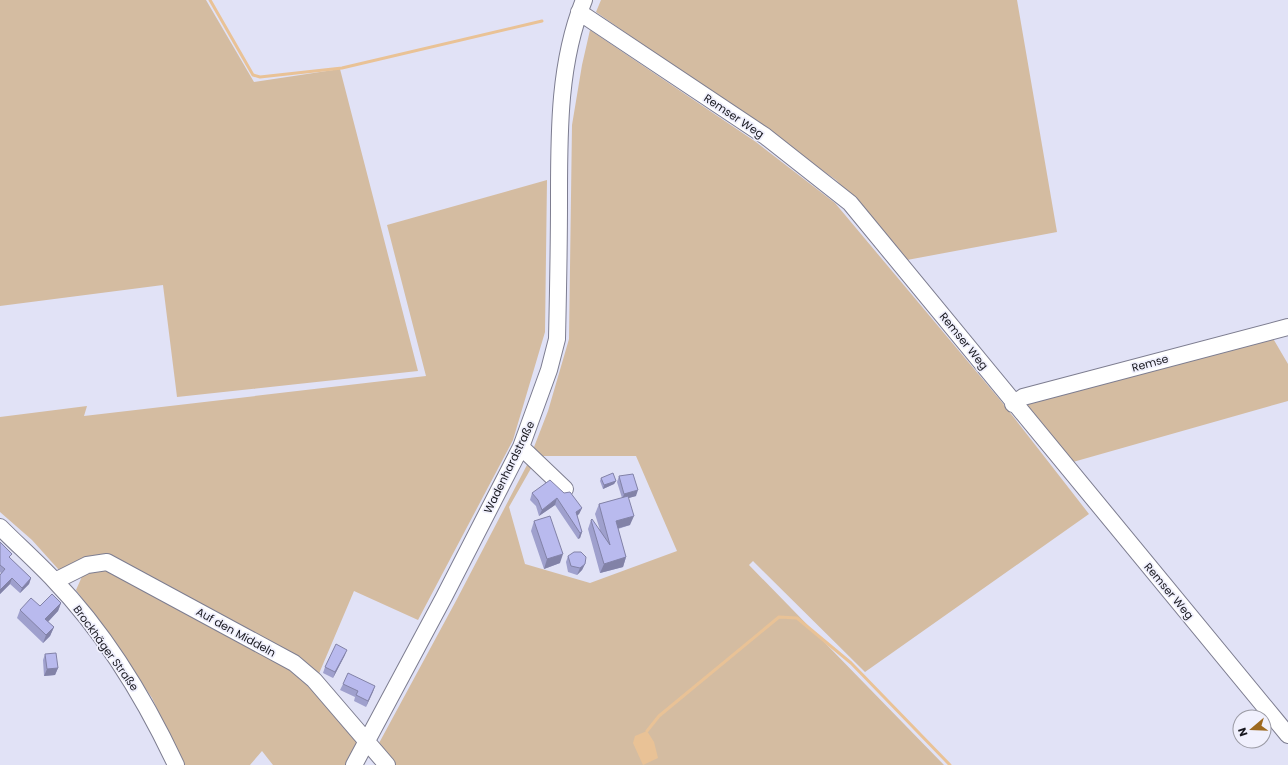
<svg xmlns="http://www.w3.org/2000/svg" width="1288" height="765" font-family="Poppins,sans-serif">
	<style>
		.green { fill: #d4bca1; fill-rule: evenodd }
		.water { fill: #e9c296 }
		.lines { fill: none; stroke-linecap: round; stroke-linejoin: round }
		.stream { stroke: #e9c296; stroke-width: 3 }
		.minor-casing { stroke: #7d7d90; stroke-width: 18 }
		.minor { stroke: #fff; stroke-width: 16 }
		.wall { fill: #9fa0cd }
		.shaded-wall { fill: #8282a7 }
		.building { fill: #b9baee; stroke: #8282a7 }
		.labels { text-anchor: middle; stroke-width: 3.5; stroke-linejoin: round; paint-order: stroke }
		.street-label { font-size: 11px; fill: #18181f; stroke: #f0f0fd }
	</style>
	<rect width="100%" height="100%" fill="#e1e2f6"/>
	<path class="green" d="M0,0H206L254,82L340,69L418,371L177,397L163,285L0,306Z
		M601,0H1017L1057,232L907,260L836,180L596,12Z
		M590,30L756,142L835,203L1001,401L1089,514L865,672L753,561L749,565L944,765H396L378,745L457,599L527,465L548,411L569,339L572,125L582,65ZM538,456H636L677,551L590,583L525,564L509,507Z
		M547,180L545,332L513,440L418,620L354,591L318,676L108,557L93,555L59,570L32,540L0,512V417L87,406L84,416L426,376L387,225Z
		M1271,335L1288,364V401L1073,462L1024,401Z
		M108,567L290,670L309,686L356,738V747L345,765H273L262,751L250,765H184L152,698L102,625L76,590L84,572Z"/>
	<path class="water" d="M647,731L654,742L658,758L643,765L633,743L635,736Z"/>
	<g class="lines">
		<path class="stream" d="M210,0L253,75L260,77L342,68L542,21
			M647,731L659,716L779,617L797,618L851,663L950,765"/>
		<g class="minor-casing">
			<path id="minor" d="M579,12L765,136L850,203L1288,735
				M1013,404L1023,397L1288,327
				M521,447L565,489
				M0,527C18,545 37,562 54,580C105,633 145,699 176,765
				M55,581L87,565L107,562L294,663L314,680L387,765
				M354,765L444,597L521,447L549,370L557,339C558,294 559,249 559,203C559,136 558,63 584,0"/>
		</g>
		<use href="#minor" class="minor"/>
	</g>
	<path class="wall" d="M619,476L636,496L628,498L630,525L618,529L626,557L623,567L600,573L588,529L591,520L600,530L595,514L599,504L622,498L617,482Z
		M601,478L616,481L614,484L603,489L600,481Z
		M532,493H564L582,508L579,514L577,516L582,532L580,538L578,539L555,505L539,516L536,506L530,500Z
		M534,521L560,563L544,569L531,531Z
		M0,542L11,559L31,578L29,584L20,593L10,584L0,594V575L1,573L0,572Z
		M568,556L585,564L582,570L577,575L568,572L566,562Z
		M61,603L58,611L48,622L54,627L50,636L43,643L17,618L20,610Z
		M45,654L58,668L55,675L44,676L43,660Z
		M345,655L333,678L323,673L325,667Z
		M343,684L375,686L366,707L354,701L355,697L340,690Z"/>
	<path class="shaded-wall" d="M616,481L614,484L603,489L604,485Z
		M638,490L636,496L622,500L624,494Z
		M557,498L555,505L539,516L542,510Z
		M582,508L579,514L574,518L576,512Z
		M634,516L630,525L612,530L616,521Z
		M582,532L580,538L578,539L580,533Z
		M563,554L560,563L544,569L547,559Z
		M626,557L623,567L600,573L604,564Z
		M585,564L582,570L577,575L580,568Z
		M12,578L10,584L0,594V590Z
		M31,578L29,584L20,593L22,588Z
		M61,603L58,611L42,628L45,619Z
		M54,627L50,636L43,643L46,635Z
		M347,650L345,655L333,678L335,672Z
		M58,668L55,675L44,676L47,669Z
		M375,686L373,692L366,707L368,701Z"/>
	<path class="building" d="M613,473L616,481L604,485L601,478Z
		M633,474L638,490L624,494L619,476Z
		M550,480L564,493L570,492L582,508L576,512L582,532L580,533L557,498L542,510L538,500L532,493Z
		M628,496L634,516L616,521L626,557L604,564L591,520L592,519L610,545L599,504Z
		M550,516L563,554L547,559L534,521Z
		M0,542L12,554L9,557L31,578L22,588L12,578L0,590V575L5,569L0,565Z
		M574,552H581L586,557L585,564L580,568L571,566L568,556Z
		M52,594L61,603L45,619L54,627L46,635L20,610L31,598L40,606Z
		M336,644L347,650L335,672L325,667Z
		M56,653L58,668L47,669L45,654Z
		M348,673L375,686L368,701L356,695L358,691L343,684Z"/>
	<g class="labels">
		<g class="street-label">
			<text transform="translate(734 116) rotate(34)" y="4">Remser Weg</text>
			<text transform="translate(964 341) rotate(51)" y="4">Remser Weg</text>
			<text transform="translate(1150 363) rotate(-15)" y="4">Remse</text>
			<text transform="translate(509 467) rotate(-64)" y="4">Wadenhardstraße</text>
			<text transform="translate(1169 591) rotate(50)" y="4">Remser Weg</text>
			<text transform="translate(236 632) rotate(29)" y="4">Auf den Middeln</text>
			<text transform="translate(106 648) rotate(54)" y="4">Brockhäger Straße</text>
		</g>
	</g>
	<g transform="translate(1252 729) rotate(251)"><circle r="19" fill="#f0f0fd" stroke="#9a9aa4"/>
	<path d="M0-3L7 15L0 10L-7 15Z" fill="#9d6920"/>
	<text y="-6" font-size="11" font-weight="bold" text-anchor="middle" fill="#18181f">N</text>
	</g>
</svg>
